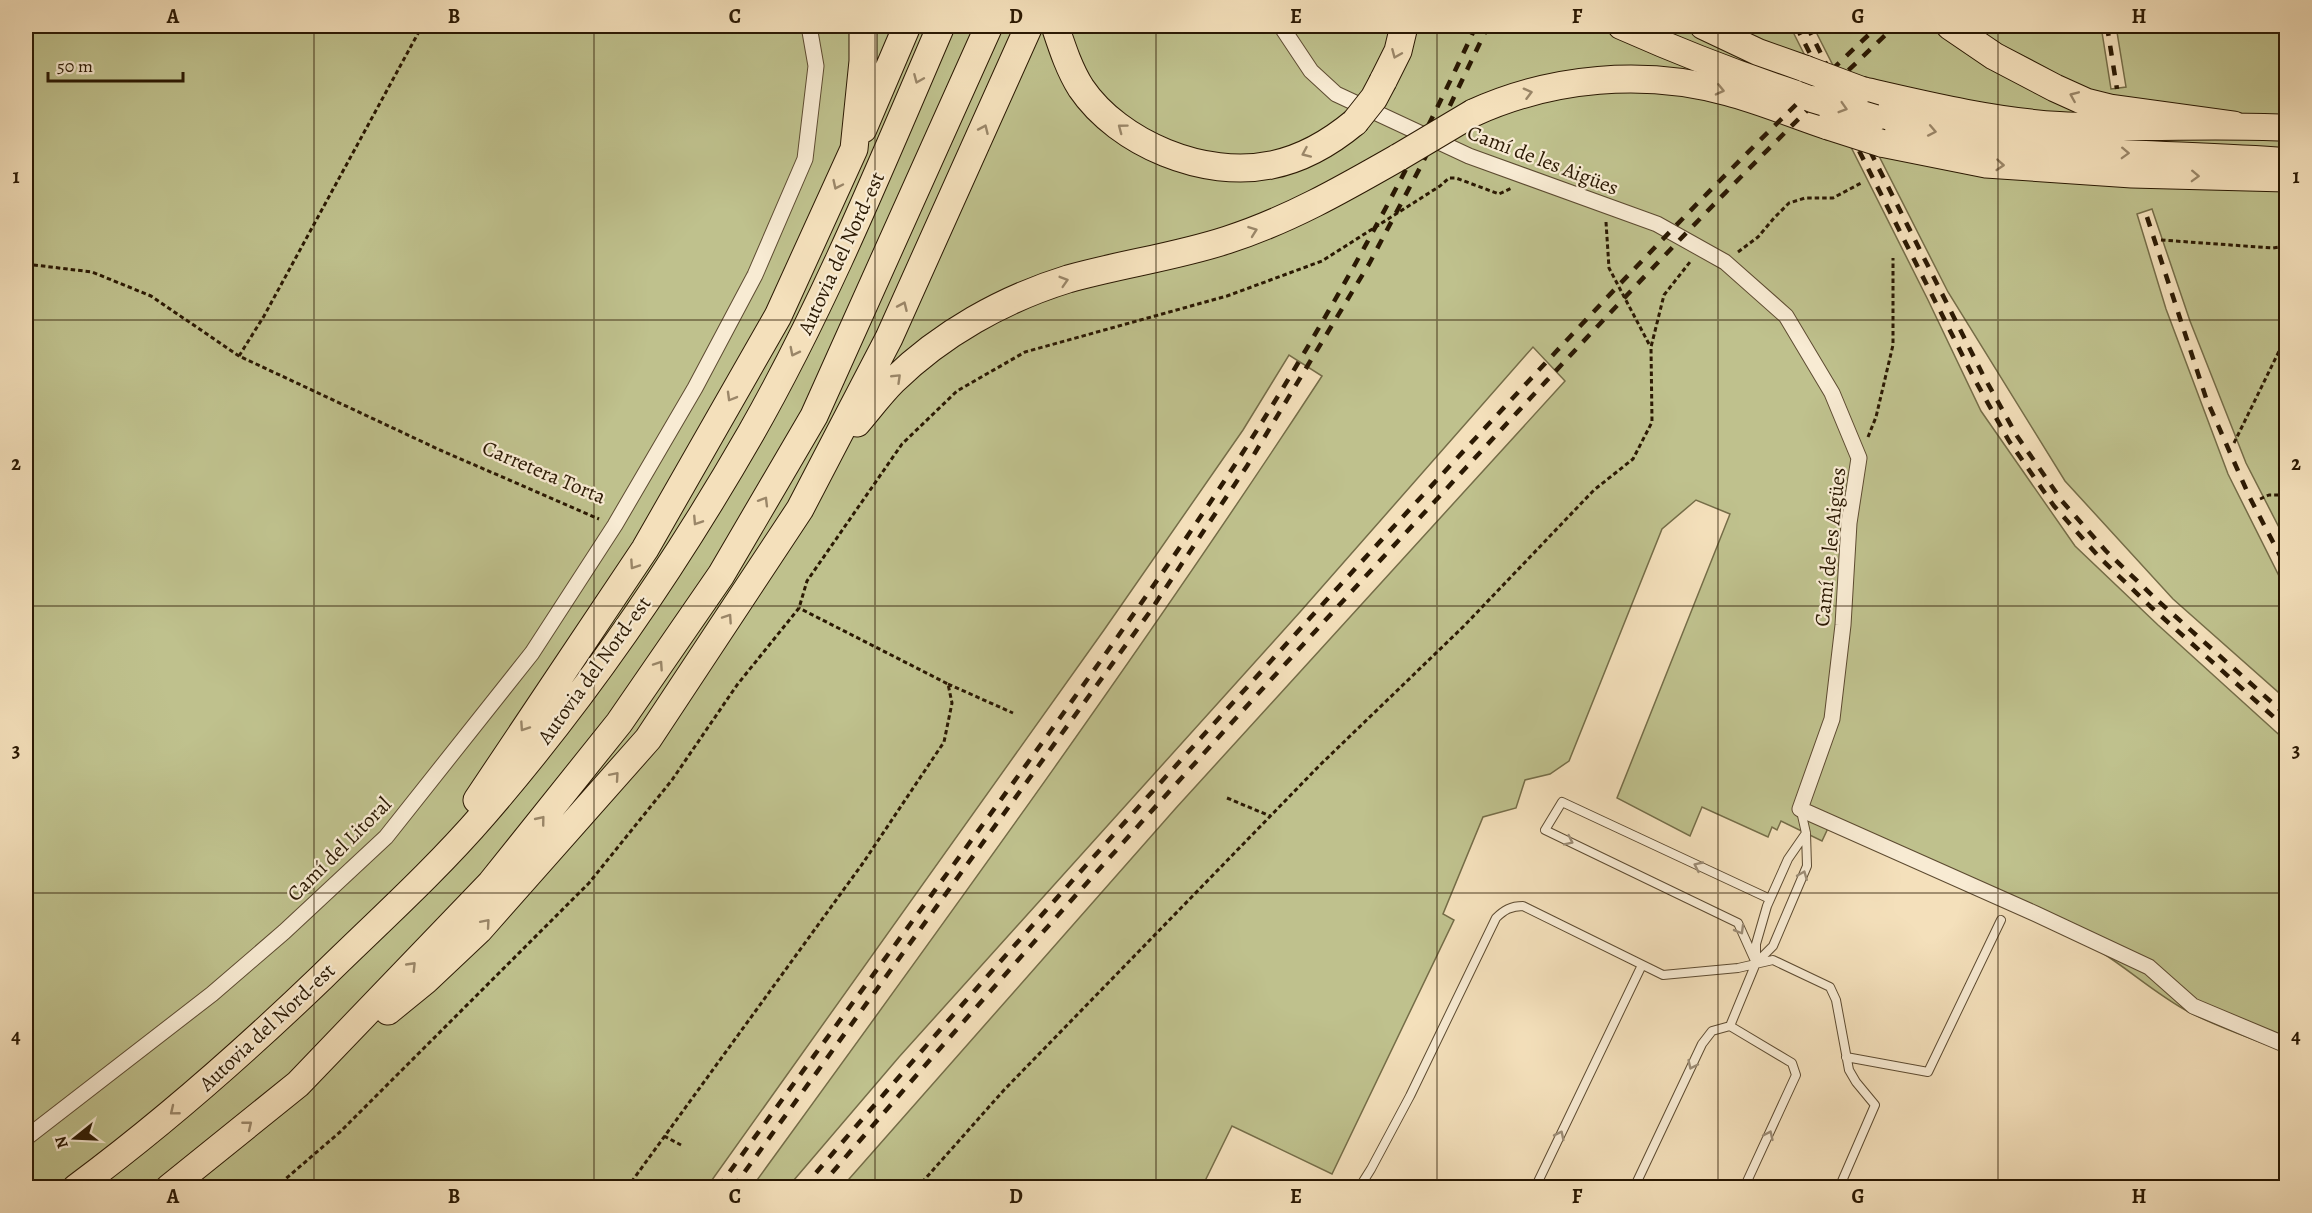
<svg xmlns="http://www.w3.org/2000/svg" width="2312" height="1213" font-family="Alegreya,serif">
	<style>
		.green { fill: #bfc18d; stroke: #756d48; stroke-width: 1.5 }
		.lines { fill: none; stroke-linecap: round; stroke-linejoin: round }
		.service-casing { stroke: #5d4b31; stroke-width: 10 }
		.minor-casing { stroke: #5d4b31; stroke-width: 17 }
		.trunk-casing { stroke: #2b1903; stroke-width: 28 }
		.motorway-casing { stroke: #2b1903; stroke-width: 29 }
		.path { stroke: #2b1903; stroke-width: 3; stroke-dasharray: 4.5 3; stroke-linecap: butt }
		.service { stroke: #f8ebd3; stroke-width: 8 }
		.minor { stroke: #f8ebd3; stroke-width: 15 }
		.trunk { stroke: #f4e0bb; stroke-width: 26 }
		.motorway { stroke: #f4e0bb; stroke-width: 27 }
		.rail { stroke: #2b1903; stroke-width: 4.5; stroke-dasharray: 10 10; stroke-linecap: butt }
		.trunk-bridge-casing { stroke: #2b1903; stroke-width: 28; stroke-linecap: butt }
		.motorway-bridge-casing { stroke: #2b1903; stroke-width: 29; stroke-linecap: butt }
		.trunk-bridge { stroke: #f4e0bb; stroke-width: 26 }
		.motorway-bridge { stroke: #f4e0bb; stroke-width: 27 }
		.oneway { stroke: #9a8668 }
		.oneway2 { stroke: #9c8c75 }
		.grid { fill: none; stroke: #2b1903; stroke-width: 1.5; stroke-opacity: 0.55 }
		.labels { text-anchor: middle; stroke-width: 4.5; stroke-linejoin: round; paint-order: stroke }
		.street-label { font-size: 21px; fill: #2b1903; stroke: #f8ebd3 }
		.neatline { fill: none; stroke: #2b1903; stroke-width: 2 }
		.grid-label { font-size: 20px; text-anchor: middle; font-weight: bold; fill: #2b1903 }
	</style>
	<rect width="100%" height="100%" fill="#f4e0bb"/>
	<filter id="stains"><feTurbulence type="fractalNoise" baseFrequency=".00333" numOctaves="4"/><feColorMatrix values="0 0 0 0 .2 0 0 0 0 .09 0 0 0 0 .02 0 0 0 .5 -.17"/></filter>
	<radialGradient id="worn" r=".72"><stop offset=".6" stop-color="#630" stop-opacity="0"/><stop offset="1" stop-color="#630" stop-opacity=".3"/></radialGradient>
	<path class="green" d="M26,26H1790L1928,300L1981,411L2075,546L2158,625L2286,741V1052C2254,1039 2219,1028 2189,1012C2157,995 2131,971 2101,952L1830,824L1822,841L1781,821L1777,830L1772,827L1768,837L1702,807L1690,836L1617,798L1730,514L1696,500L1662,529L1569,761L1550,774L1525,780L1516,808L1483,817L1443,914L1454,920L1332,1174L1232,1126L1202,1187H842L1176,808L1565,381L1533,347L1300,612L899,1057L788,1187H752C946,920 1141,653 1322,376L1289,355L1243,430L1104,630L707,1187H26Z
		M1813,26H2101L2111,89L2126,87L2116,26H2286V541L2246,463L2190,321L2152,209L2137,214L2166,309L2228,474L2286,590V699L2173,599L2065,481L1948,292Z"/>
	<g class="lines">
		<g class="service-casing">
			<path id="service" d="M1757,962L1773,946L1807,866L1806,833L1801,811
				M1756,963L1738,923L1545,830L1562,802L1770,899
				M1730,1026L1756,963V944L1767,906L1788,859L1806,833
				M1846,1057L1928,1072L2001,920
				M1359,1188L1371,1169L1410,1096L1496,918C1504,910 1511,906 1523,906L1663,975L1738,968L1773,960L1830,987L1836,1000L1849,1070L1856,1082L1875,1105L1839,1188
				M1535,1188L1642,965
				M1634,1188L1702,1044L1712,1031L1730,1026L1792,1063L1796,1075L1744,1188"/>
		</g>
		<g class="minor-casing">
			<path id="minor" d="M1281,26L1311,71L1336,94L1469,156L1657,224L1725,262L1786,316L1832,393L1859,458L1849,523L1843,625L1832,719L1800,809L2036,914L2149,967L2193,1006L2286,1045
				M26,1138L212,994L284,932L386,837L532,653L615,525L695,388L755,275L805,159L816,66L809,26"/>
		</g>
		<g class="trunk-casing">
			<path id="trunk" d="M1621,26C1684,54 1746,78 1812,99
				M1703,26L1758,52L1806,69
				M1862,90C1927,105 1993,121 2059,125C2135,130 2211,124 2286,128
				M1875,118C1915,127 1955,136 1996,142C2092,155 2190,154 2286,161"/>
		</g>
		<g class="motorway-casing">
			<path id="motorway" d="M1055,26C1062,47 1069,69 1081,88C1119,144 1205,179 1271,165C1302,159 1331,142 1355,122
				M1950,26L1994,56L2055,88L2086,102L2110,108L2234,125
				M1383,81L1398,51L1404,26
				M1473,113C1552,77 1644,69 1728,92C1762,101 1795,115 1828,126
				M863,129L907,26
				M1881,143L1986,164L2132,174L2286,178
				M857,423C869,409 880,394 893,381C941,334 1003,299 1068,279C1121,264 1175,257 1227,240C1289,220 1343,189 1399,157
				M477,800L645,549L778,316L854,149L863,61V26
				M388,1011L426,980L479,930L648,739L800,509L889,338L1029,26
				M76,1188C165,1122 243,1053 323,976C377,923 434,872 484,814C585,697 674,567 751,433C825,303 882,163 941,26
				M169,1188L298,1084L491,883L619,723L721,575L814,416L989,26"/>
		</g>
		<path class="path" d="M1606,222L1609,268L1650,346
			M2161,240L2273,248L2286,246
			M1738,252L1758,237L1774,218L1789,203L1805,198H1833L1863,182
			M26,264L92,272L151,296L239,356L440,450L599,519
			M239,356L264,316L422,26
			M1868,437L1876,417L1893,345V258
			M2234,443L2286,337
			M2260,499L2269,495H2286
			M948,684L1013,713
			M1227,798L1270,816
			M664,1136L681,1145
			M275,1188L340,1132L589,883L672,780L737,685L799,608L807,581L902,444L957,391L1025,352L1227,296L1322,261L1440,186L1449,178H1456L1499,194L1512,188
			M627,1188L863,863L944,742L952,703L948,684L799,608
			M917,1188L1004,1090L1320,765L1464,626L1594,490L1633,459L1652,422L1651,347L1664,295L1690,262"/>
		<use href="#service" class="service"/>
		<use href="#minor" class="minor"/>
		<use href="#trunk" class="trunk"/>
		<use href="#motorway" class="motorway"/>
		<path class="rail" d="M1796,26L1975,380L2009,441L2054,506L2099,557L2151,607L2286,728
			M1807,26L1983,375L2017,436L2062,501L2106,551L2157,600L2286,715
			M2107,26L2117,89
			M2147,217L2206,398L2250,498L2286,567
			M718,1188C827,1037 938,887 1047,736C1112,645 1177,554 1238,460C1327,321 1407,176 1476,26
			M733,1188L1149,613L1247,466L1369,264L1423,162L1488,26
			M803,1188C993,966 1189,750 1386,535C1546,362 1706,187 1878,26
			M819,1188C1004,972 1195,762 1387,553C1553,374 1717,193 1895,26"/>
		<g class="trunk-bridge-casing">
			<path id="trunk-bridge" d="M1806,69L1862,90
				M1812,99L1875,118"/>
		</g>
		<g class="motorway-bridge-casing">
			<path id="motorway-bridge" d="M1355,122L1374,98L1383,81
				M1828,126L1881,143
				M1399,157L1473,113"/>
		</g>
		<use href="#trunk-bridge" class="trunk-bridge"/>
		<use href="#motorway-bridge" class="motorway-bridge"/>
	</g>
	<defs><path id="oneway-chevron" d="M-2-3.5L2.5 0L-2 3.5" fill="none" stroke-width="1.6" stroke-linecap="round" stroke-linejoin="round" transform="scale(1.5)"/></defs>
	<g class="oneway">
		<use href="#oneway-chevron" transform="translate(1396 54) rotate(113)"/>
		<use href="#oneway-chevron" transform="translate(918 79) rotate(113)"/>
		<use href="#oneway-chevron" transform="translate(1720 90) rotate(13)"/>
		<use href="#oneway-chevron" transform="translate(1528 93) rotate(-15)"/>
		<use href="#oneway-chevron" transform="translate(2074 96) rotate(-157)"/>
		<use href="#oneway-chevron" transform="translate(1843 108) rotate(17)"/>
		<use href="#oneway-chevron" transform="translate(1122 128) rotate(-143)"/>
		<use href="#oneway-chevron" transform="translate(984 129) rotate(-66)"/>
		<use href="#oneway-chevron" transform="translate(1932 131) rotate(11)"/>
		<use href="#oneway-chevron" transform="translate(1306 153) rotate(156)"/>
		<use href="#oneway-chevron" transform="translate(2125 153) rotate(2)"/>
		<use href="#oneway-chevron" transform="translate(2000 165) rotate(4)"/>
		<use href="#oneway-chevron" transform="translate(2195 176) rotate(2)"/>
		<use href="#oneway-chevron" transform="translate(837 185) rotate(115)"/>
		<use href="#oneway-chevron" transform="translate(1253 231) rotate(-20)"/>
		<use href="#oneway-chevron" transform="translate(1064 281) rotate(-17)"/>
		<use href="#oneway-chevron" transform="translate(903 306) rotate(-66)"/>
		<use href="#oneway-chevron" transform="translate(794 352) rotate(117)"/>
		<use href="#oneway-chevron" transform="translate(897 378) rotate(-44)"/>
		<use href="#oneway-chevron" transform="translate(731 397) rotate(120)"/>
		<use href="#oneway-chevron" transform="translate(764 501) rotate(-59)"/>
		<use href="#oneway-chevron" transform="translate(697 521) rotate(123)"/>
		<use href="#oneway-chevron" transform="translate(634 565) rotate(124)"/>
		<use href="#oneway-chevron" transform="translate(728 618) rotate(-56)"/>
		<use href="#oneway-chevron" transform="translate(659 665) rotate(-56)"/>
		<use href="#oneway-chevron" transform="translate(524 727) rotate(124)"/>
		<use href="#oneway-chevron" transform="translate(615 776) rotate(-49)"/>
		<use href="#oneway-chevron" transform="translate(541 820) rotate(-51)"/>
		<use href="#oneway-chevron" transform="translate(486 923) rotate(-49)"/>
		<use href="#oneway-chevron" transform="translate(412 966) rotate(-46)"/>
		<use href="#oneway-chevron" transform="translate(174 1111) rotate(141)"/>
		<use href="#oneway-chevron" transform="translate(248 1125) rotate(-39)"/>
	</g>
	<g class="oneway2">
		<use href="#oneway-chevron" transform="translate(1569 841) rotate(26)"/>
		<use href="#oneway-chevron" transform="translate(1698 866) rotate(-155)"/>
		<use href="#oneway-chevron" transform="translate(1803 875) rotate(-68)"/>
		<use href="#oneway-chevron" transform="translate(1740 930) rotate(60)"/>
		<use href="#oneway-chevron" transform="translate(1692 1065) rotate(115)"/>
		<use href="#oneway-chevron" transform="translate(1560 1135) rotate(-64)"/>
		<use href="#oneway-chevron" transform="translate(1769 1135) rotate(-65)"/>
	</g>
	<path class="grid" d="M314,26V1188M594,26V1188M875,26V1188M1156,26V1188M1437,26V1188M1718,26V1188M1998,26V1188M26,320H2286M26,606H2286M26,893H2286"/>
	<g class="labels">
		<g class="street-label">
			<text transform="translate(1543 160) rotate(21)" y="7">Camí de les Aigües</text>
			<text transform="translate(841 253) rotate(-65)" y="7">Autovia del Nord-est</text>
			<text transform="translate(544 472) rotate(23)" y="7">Carretera Torta</text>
			<text transform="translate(1830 547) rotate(-84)" y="7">Camí de les Aigües</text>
			<text transform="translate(594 670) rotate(-54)" y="7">Autovia del Nord-est</text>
			<text transform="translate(339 849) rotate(-45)" y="7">Camí del Litoral</text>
			<text transform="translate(267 1027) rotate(-43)" y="7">Autovia del Nord-est</text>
		</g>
	</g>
	<rect width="2312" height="1213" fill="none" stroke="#f4e0bb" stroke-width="66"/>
	<g transform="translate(75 1138) rotate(252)" stroke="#f8ebd3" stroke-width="4.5" paint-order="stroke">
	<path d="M0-4.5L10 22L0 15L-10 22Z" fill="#2b1903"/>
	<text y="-9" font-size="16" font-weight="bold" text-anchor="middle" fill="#2b1903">N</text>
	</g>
	<path d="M48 72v9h135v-9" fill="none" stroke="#2b1903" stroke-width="3"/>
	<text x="57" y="72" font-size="18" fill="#2b1903" stroke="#f8ebd3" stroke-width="4.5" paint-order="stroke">50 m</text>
	<rect x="33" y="33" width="2246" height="1147" class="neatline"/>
	<g class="grid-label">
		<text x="173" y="23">A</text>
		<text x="454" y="23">B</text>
		<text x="735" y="23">C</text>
		<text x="1016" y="23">D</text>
		<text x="1296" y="23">E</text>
		<text x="1577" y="23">F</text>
		<text x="1858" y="23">G</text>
		<text x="2139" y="23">H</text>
		<text x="16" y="183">1</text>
		<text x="2296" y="183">1</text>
		<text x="16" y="470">2</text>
		<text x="2296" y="470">2</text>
		<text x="16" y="757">3</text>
		<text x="2296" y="757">3</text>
		<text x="16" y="1043">4</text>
		<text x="2296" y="1043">4</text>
		<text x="173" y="1203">A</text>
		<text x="454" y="1203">B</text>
		<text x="735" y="1203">C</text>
		<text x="1016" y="1203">D</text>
		<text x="1296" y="1203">E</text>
		<text x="1577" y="1203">F</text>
		<text x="1858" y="1203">G</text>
		<text x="2139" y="1203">H</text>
	</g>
	<rect width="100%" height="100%" filter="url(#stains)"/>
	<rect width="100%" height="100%" fill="url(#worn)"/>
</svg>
